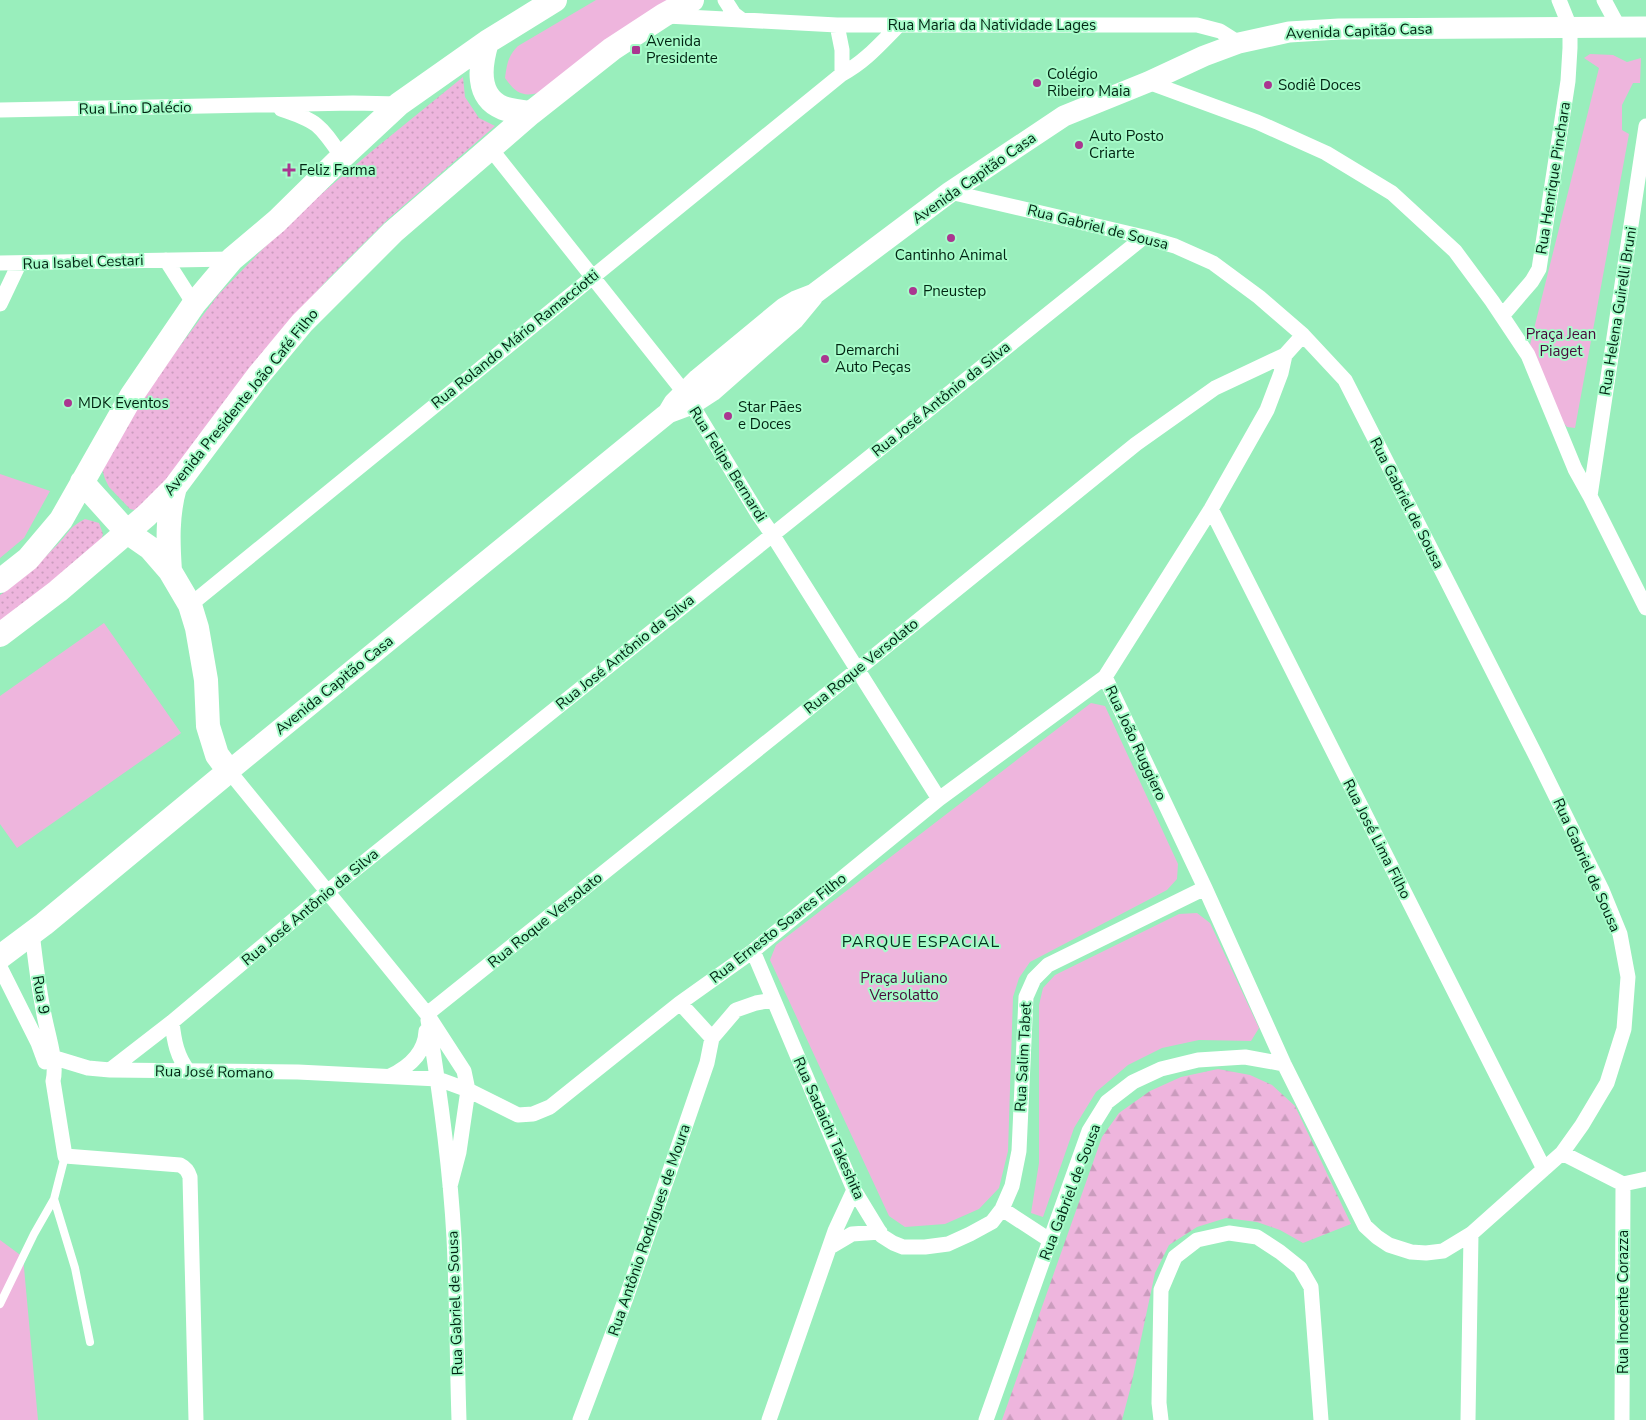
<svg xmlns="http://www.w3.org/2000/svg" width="1646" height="1420" font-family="'Nunito Sans',sans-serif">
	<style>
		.grass { fill: url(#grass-dots) }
		.forest { fill: url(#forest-firs) }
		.green { fill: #eeb5dd }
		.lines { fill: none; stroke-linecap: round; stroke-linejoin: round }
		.service { stroke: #fff; stroke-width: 8 }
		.minor { stroke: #fff; stroke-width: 15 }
		.secondary { stroke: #fff; stroke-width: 21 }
		.primary { stroke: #fff; stroke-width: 24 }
		.poi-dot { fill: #aa3690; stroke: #a6fcc9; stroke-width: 2 }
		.labels { text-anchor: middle; stroke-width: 4; stroke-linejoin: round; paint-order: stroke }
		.street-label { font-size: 15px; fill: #002412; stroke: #a6fcc9 }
		.poi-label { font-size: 15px; fill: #002412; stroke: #a6fcc9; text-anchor: start }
		.park-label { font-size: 15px; fill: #480a3b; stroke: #a6fcc9 }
		.neighbourhood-label { font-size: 16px; letter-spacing: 1px; fill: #03341e; stroke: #a6fcc9 }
	</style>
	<defs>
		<pattern id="grass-dots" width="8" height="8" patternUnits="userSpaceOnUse" patternTransform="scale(1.25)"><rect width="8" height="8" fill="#eeb5dd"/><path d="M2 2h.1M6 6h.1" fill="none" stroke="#ca9cbd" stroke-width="1.8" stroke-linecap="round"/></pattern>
		<pattern id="forest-firs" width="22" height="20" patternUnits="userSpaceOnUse" patternTransform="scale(1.25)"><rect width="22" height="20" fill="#eeb5dd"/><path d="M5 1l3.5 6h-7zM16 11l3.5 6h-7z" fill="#ca9cbd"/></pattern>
	</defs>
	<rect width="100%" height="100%" fill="#99eebc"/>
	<path class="grass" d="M463,77L465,97L479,118L495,126L387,220L329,278L273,340L225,401L143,512L130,509L109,487L105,479L102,469L111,444L168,362L218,295L293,218L372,151Z
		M85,519L99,523L103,534L99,547L0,625V595C21,581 39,563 57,545C68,534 69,527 85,519Z"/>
	<path class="forest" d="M1218,1069L1250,1075L1272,1085L1295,1106L1351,1224L1303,1243L1280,1230L1257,1222L1226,1218L1197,1227L1169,1245L1155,1273L1131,1386L1122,1420H1002L1102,1137L1119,1113L1150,1091L1181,1077Z"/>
	<path class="green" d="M596,0H675L543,92C523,97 517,95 505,78C507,64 508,56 518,46Z
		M1590,54L1613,55L1627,62L1641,58L1640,83H1633L1622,105V130L1629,134L1575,428L1567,427L1559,417L1529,349L1599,68L1584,58Z
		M0,474L50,491L24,538L0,558Z
		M104,623L181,733L17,848L0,824V696Z
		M1091,703L1105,706L1178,864L1177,879L1167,890L1030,962L1019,978L1013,997L1008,1151L999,1188L979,1209L945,1224L905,1227L889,1216L770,960L776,945Z
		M1197,913L1210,923L1259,1028L1251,1041L1199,1040L1162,1048L1128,1065L1096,1092L1074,1128L1043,1217L1031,1213L1039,1163V1005L1043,988L1055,975L1179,914Z
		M0,1240L23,1257L38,1420H0Z"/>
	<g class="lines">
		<path class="service" d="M54,1199L75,1268L90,1342
			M0,1304L34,1234L54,1199L65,1156"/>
		<path class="minor" d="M725,0L734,14L742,20
			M1604,0L1618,26
			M667,16L837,25H1197L1220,31L1239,43
			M837,25L842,50V74
			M1148,82L1257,122L1326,153L1392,193L1455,251L1492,301L1528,355L1575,469L1590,496L1646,608
			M281,109C318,121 320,125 342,157
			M0,110L353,103L399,104
			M490,148L684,392L758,514L772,534L939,799
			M950,192L1144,237L1175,246L1213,263L1259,297L1303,335L1345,380L1537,758L1602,890L1620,934L1628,977L1624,1029L1607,1083L1582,1125L1562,1153L1471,1234L1443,1251L1426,1253L1411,1252L1389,1245L1377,1237L1365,1226L1284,1064L1205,888L1105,677
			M166,260L194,304
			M0,263L232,259
			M0,304L19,264
			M1502,316L1532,281L1539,269L1568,81L1570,48V27L1559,0
			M1590,496L1646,126
			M1211,509L1544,1169
			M190,605L842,74C865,62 881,43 899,25
			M229,771L427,1014L464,1071L468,1090L459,1152L450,1186
			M32,932C35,958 38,984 43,1009C46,1030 58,1061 53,1081L65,1156L180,1165C186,1168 188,1171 190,1177L196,1420
			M753,951L854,1190L882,1236L893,1243L903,1247H925L948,1244L970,1234L992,1222L1002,1209L1051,1241
			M0,967L38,1043L45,1062
			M427,1014L857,670L1136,444L1215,388L1285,355L1303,335
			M428,1020C440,1092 450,1165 454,1238C457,1299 457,1359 459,1420
			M172,1022C174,1041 177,1057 189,1072
			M712,1038L736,1010L756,1003L773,1000
			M42,1054L88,1068L110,1070L298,1072L438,1079L468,1090L518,1115L533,1114L550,1107L680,1003L753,951L939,799L1105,677L1211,509L1267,410L1281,373L1285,355
			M110,1070L172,1022L327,892L1144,237
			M390,1076C409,1067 425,1053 426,1031
			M1562,1153L1623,1184L1622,1420
			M1623,1184L1646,1179
			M1002,1209L1012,1186L1019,1151L1026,997L1034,979L1048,965L1205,888
			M830,1247L852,1234L880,1232
			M580,1420L626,1298L707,1063L712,1038L680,1003
			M769,1420L835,1231L854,1190
			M986,1420L1089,1131L1107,1102L1133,1082L1161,1069L1198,1060L1245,1057L1284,1064
			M1161,1420L1159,1403L1161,1290L1175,1257L1197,1240L1229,1233L1257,1237L1280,1252L1300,1268L1311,1287L1321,1420
			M1468,1420L1471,1234"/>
		<path class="secondary" d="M668,413L674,403L698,379L784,308L796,301L814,294L950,192L1064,116L1148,82L1204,56L1239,43L1289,32L1339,29L1646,27
			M229,771L663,417L668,413L692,404L712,391L794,319L813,296"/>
		<path class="primary" d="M487,42C480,65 475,97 503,108C512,111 522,112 531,113
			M170,571C168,542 167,515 175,487
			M0,581L28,559L61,520L132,395L194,304L232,259L277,221L342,157L399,104L487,42L555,0
			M0,635L58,591L147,515L175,487L258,376L302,323L393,232L531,113L612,49L664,15L692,0
			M0,957L44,924L229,771L217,755L208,726L206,680L197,628L190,605L170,571L150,548L127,532L82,482"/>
	</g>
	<g class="poi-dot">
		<rect x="631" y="45" width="10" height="10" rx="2.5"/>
		<circle cx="1037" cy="83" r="5"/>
		<circle cx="1268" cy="85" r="5"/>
		<circle cx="1079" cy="145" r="5"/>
		<path d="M286.5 162.5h5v5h5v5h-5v5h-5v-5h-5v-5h5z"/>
		<circle cx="951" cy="238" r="5"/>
		<circle cx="913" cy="291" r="5"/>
		<circle cx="825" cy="359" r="5"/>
		<circle cx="68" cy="403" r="5"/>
		<circle cx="728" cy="416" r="5"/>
	</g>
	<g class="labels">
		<g class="street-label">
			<text x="992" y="30">Rua Maria da Natividade Lages</text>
			<text transform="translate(1359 31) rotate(-2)" y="5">Avenida Capitão Casa</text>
			<text transform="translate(135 108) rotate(-1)" y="5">Rua Lino Dalécio</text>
			<text transform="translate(974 178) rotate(-35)" y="5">Avenida Capitão Casa</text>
			<text transform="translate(1553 178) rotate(-81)" y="5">Rua Henrique Pinchara</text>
			<text transform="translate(1098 227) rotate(14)" y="5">Rua Gabriel de Sousa</text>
			<text transform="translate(83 262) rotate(-2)" y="5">Rua Isabel Cestari</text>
			<text transform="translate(1618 311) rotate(-81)" y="5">Rua Helena Guirelli Bruni</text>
			<text transform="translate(515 339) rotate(-39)" y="5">Rua Rolando Mário Ramacciotti</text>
			<text transform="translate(941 399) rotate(-39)" y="5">Rua José Antônio da Silva</text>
			<text transform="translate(241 402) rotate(-51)" y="5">Avenida Presidente João Café Filho</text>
			<text transform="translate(728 464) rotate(58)" y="5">Rua Felipe Bernardi</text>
			<text transform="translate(1407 503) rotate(63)" y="5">Rua Gabriel de Sousa</text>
			<text transform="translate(625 652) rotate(-39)" y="5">Rua José Antônio da Silva</text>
			<text transform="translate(861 666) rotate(-39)" y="5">Rua Roque Versolato</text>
			<text transform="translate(334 685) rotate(-39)" y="5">Avenida Capitão Casa</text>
			<text transform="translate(1136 743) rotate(65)" y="5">Rua João Ruggiero</text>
			<text transform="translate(1377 839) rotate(63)" y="5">Rua José Lima Filho</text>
			<text transform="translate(1587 865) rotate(66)" y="5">Rua Gabriel de Sousa</text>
			<text transform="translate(310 907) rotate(-40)" y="5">Rua José Antônio da Silva</text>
			<text transform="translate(545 920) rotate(-39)" y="5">Rua Roque Versolato</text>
			<text transform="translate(778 928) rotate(-38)" y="5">Rua Ernesto Soares Filho</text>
			<text transform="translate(41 995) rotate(80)" y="5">Rua 9</text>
			<text transform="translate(1023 1057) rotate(-87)" y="5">Rua Salim Tabet</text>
			<text transform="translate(214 1072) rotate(1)" y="5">Rua José Romano</text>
			<text transform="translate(829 1128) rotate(66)" y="5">Rua Sadaichi Takeshita</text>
			<text transform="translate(1070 1192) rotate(-69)" y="5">Rua Gabriel de Sousa</text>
			<text transform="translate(649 1230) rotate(-71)" y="5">Rua Antônio Rodrigues de Moura</text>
			<text transform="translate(1623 1302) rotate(-90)" y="5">Rua Inocente Corazza</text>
			<text transform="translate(455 1303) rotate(-92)" y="5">Rua Gabriel de Sousa</text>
		</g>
		<g class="poi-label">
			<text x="646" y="46">Avenida<tspan x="646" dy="17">Presidente</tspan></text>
			<text x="1047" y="79">Colégio<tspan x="1047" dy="17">Ribeiro Maia</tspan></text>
			<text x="1278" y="90">Sodiê Doces</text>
			<text x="1089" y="141">Auto Posto<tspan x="1089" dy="17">Criarte</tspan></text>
			<text x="299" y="175">Feliz Farma</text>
			<text x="951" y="260" text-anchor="middle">Cantinho Animal</text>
			<text x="923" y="296">Pneustep</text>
			<text x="835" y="355">Demarchi<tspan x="835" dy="17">Auto Peças</tspan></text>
			<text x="78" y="408">MDK Eventos</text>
			<text x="738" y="412">Star Pães<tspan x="738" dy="17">e Doces</tspan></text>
		</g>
		<g class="park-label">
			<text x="1561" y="339">Praça Jean<tspan x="1561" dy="17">Piaget</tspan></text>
			<text x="904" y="983">Praça Juliano<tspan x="904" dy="17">Versolatto</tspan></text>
		</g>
		<g class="neighbourhood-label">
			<text x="921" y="947">PARQUE ESPACIAL</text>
		</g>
	</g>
</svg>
